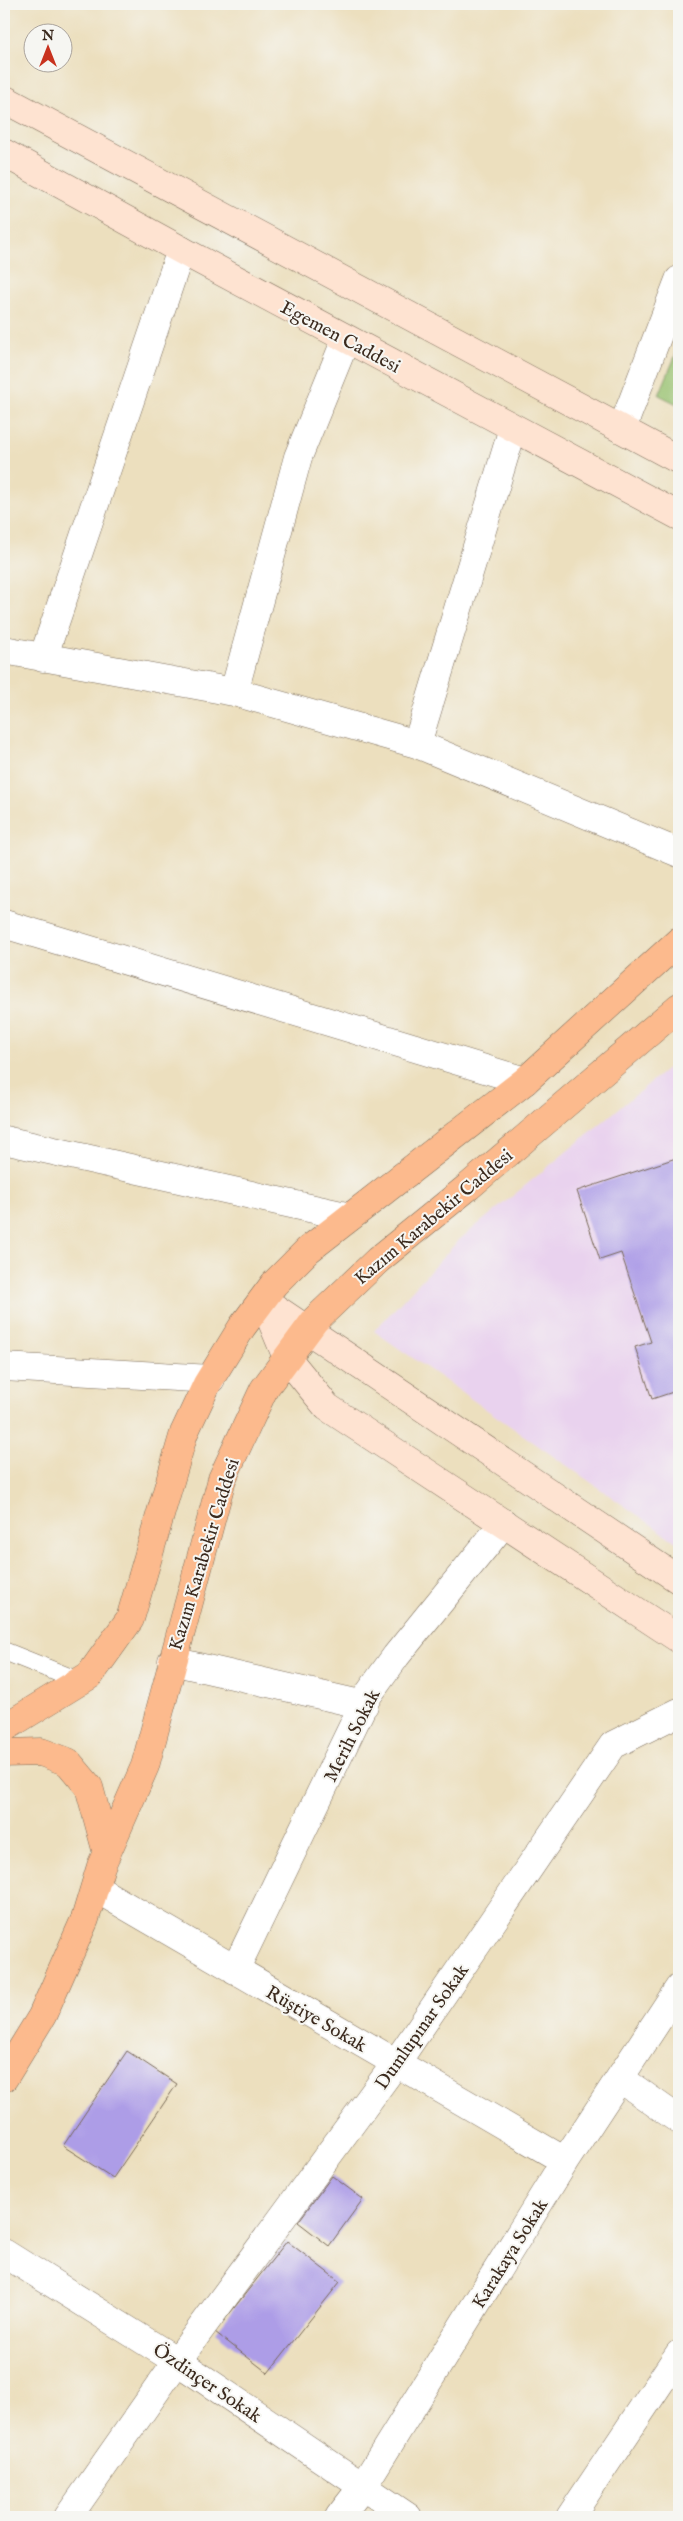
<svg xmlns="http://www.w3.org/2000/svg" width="683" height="2521" font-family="'IM FELL English',serif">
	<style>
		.built { fill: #e9d2ee }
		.green { fill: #97c16e; stroke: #697646 }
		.building { fill: #ad9de7 }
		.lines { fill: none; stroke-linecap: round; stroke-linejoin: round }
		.lane-casing { stroke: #796956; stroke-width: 19 }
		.street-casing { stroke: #796956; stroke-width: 29 }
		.secondary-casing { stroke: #796956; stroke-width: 29 }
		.primary-casing { stroke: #796956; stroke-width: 29 }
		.lane { stroke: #fff; stroke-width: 18 }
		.street { stroke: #fff; stroke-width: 28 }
		.secondary { stroke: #fee3d1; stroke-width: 28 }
		.primary { stroke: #fcba8d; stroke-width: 28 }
		.labels { text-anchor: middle; stroke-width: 4; stroke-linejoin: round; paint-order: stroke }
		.street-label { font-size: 19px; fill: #3b2a1e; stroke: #f6f6f2 }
	</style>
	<rect width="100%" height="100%" fill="#f6f6f2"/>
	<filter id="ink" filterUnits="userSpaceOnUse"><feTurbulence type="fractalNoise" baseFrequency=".02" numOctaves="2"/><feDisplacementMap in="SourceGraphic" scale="10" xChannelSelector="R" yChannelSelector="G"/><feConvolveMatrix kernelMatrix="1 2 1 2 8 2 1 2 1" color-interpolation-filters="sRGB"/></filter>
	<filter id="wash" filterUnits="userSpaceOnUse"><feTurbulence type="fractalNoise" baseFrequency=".0096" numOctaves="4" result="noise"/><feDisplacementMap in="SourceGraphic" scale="20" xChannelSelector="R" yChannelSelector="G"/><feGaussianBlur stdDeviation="1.12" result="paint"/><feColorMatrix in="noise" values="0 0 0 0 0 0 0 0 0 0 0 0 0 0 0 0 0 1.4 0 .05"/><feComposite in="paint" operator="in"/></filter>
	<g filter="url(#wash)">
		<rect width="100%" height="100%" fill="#ecdfbe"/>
		<path class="built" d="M679,1059V1544L374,1331L459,1240Z"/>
		<path class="green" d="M679,347V405L659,395Z"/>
		<g id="blocks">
			<path class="building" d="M679,1157V1390L652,1399L635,1347L651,1342L621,1253L600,1260L577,1191Z
				M127,2051L177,2084L113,2178L63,2146Z
				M332,2176L363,2199L329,2246L298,2222Z
				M287,2241L340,2282L268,2373L215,2332Z"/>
		</g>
	</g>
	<g filter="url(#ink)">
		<use href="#blocks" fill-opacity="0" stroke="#796956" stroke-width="1"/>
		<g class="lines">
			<g class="lane-casing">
				<path id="lane" d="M4,1651L79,1681"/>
			</g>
			<g class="street-casing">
				<path id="street" d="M622,429L679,280
					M4,650L234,692L417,744L679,853
					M43,658L181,250
					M234,692L298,457L346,339
					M417,744L513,428
					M4,924L525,1081
					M4,1140L350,1217
					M4,1367L211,1379
					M172,1661L364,1705
					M95,1888L565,2161
					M235,1970L368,1695L396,1656L504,1523
					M621,2079L679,2120
					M4,2253L177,2361L408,2517
					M68,2517L177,2361L396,2063L613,1745L679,1712
					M339,2517L363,2486L565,2161L679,1988
					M570,2517L679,2354"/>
			</g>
			<g class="secondary-casing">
				<path id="secondary" d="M4,99L679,460
					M4,153L181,250L679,516
					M263,1300L287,1358L327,1407L679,1639
					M263,1300L679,1580"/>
			</g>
			<g class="primary-casing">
				<path id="primary" d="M4,1728L90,1675L130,1619L184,1433L207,1384L242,1327L274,1284L308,1250L525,1081L679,941
					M4,1753L41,1752L68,1762L89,1787L107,1853
					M4,2078L42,2016L85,1919L101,1866L145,1766L222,1479L264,1389L315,1320L378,1260L468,1187L679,1007"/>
			</g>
			<use href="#lane" class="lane"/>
			<use href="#street" class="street"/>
			<use href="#secondary" class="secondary"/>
			<use href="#primary" class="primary"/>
		</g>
	</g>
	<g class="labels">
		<g class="street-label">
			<text transform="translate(341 336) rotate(28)" y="7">Egemen Caddesi</text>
			<text transform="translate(433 1216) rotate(-40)" y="7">Kazım Karabekir Caddesi</text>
			<text transform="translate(203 1554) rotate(-73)" y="7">Kazım Karabekir Caddesi</text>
			<text transform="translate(351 1735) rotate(-63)" y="7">Merih Sokak</text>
			<text transform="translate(317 2018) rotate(30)" y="7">Rüştiye Sokak</text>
			<text transform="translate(421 2026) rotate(-55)" y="7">Dumlupınar Sokak</text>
			<text transform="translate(509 2253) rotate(-58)" y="7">Karakaya Sokak</text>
			<text transform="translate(208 2382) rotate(34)" y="7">Özdinçer Sokak</text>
		</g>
	</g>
	<rect width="683" height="2521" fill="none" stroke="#f6f6f2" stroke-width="20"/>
	<g transform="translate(48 48)"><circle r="24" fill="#f6f6f2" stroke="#aba49d"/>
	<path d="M0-4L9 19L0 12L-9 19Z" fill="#c8321e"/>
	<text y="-8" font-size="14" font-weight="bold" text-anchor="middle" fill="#3b2a1e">N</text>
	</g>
</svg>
